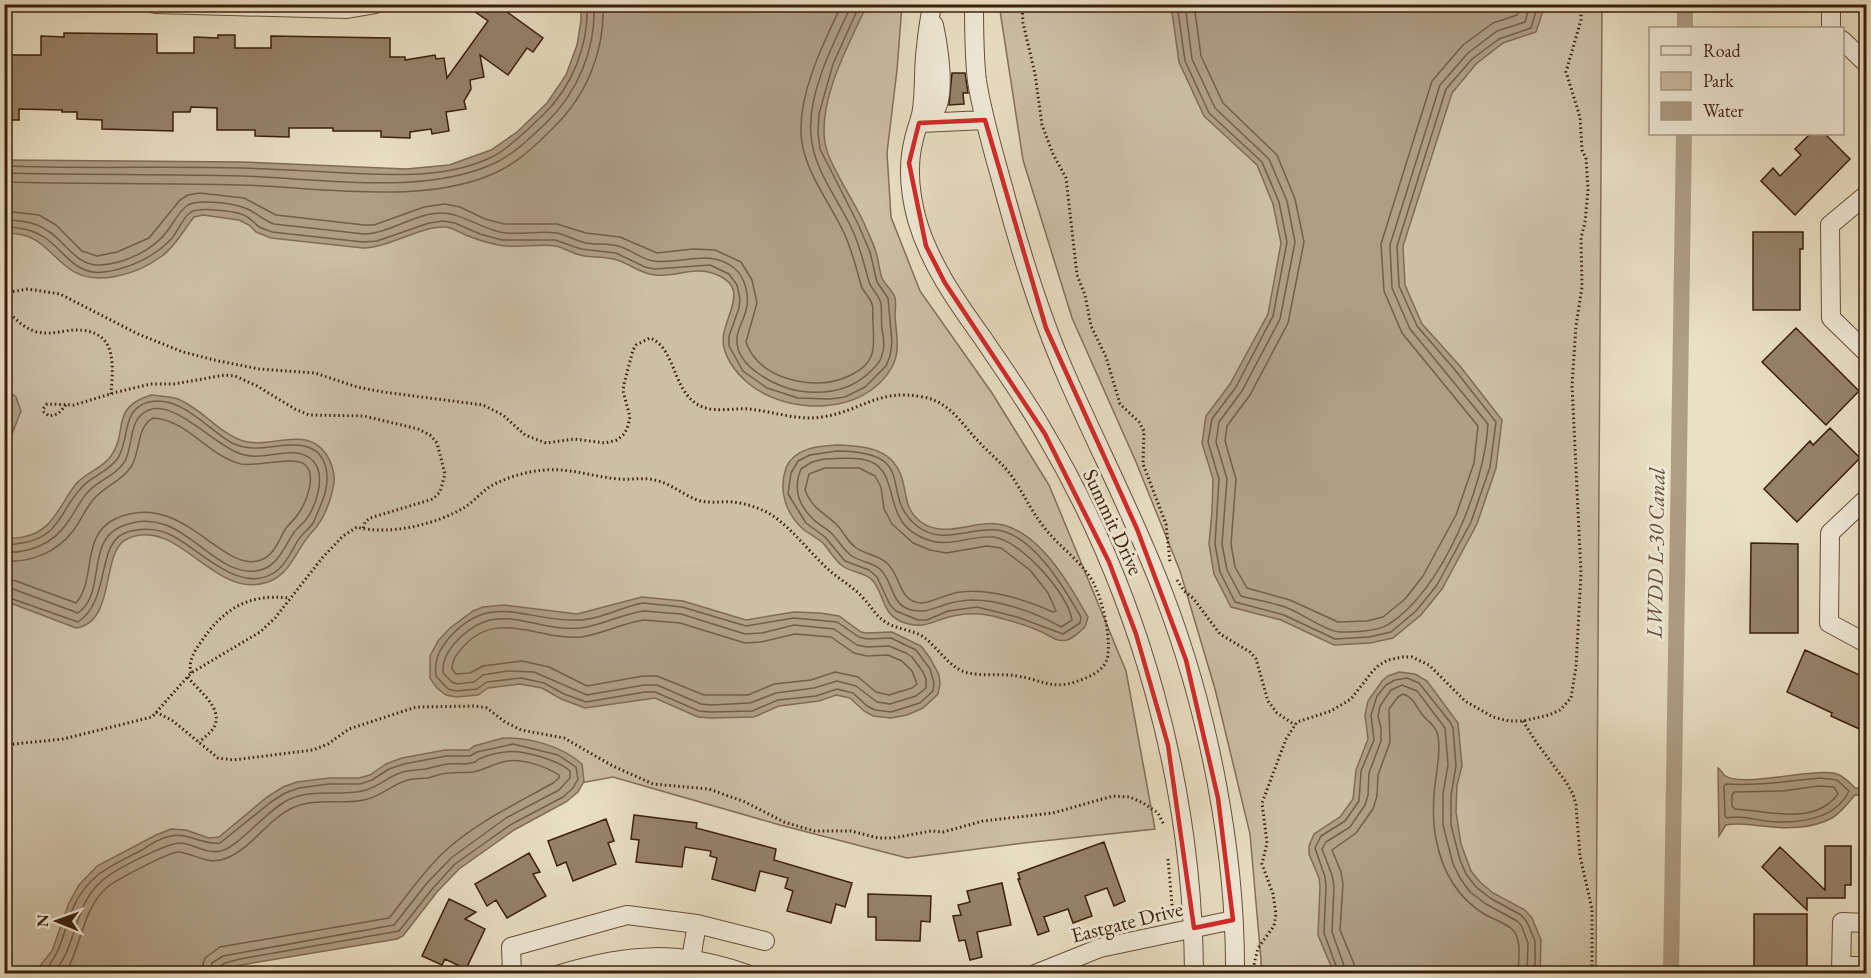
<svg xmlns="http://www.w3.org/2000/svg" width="1871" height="978" font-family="'EB Garamond',serif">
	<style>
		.green { fill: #ccbfa5; stroke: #846f58; stroke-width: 1.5 }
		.water { fill: #ae9e85; stroke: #806b54; stroke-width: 1.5 }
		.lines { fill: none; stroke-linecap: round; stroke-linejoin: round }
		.shore { stroke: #745e48; stroke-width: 1.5 }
		.canal { stroke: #ae9e85; stroke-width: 16 }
		.building { fill: #96836b; stroke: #3b1f0b; stroke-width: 1.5 }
		.minor-casing { stroke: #674f39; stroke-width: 20 }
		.path { stroke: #3b1f0b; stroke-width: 3; stroke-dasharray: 1.5 3; stroke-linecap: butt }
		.minor { stroke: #f1ebd9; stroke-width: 18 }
		.marked { fill: none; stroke: #d62828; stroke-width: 4.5; stroke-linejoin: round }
		.labels { text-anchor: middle; stroke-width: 6; stroke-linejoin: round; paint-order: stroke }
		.street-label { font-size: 21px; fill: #3b1f0b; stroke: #f1ebd9 }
		.water-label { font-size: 22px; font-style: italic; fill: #634b36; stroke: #f1ebd9 }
	</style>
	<rect width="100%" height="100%" fill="#eae0c4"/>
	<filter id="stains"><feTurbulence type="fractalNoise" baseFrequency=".00333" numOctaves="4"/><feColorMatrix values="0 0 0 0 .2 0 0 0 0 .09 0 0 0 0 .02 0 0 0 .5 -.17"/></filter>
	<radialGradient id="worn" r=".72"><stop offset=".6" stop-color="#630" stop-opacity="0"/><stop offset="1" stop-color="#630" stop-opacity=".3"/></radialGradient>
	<path class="green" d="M999,4L1602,5L1596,973H1261V960L1250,834L1215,689L1180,571L1136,462L1072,318L1023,160Z
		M620,5H902L897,70L887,153L891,217L920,291L992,393L1049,485L1126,671L1155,829L1024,843L907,858L780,825L613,777L267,840L176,973L5,974V174L562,188Z"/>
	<path class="water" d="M581,5H867C849,44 818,99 825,143C829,165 854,201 864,223C868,233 873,242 876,252C879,261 879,270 882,278C885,285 891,289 894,295C897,300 895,310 895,316C896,333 901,351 892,367C865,416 787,416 748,383C735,372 723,356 723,339C724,315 753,286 712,273C694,267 674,277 655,275C641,274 630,264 617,260C605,256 592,258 580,255C572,253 564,248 556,246C537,243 517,249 498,245C488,243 478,240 468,236C460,233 453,227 444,227C421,226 391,247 363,248L271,238L256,232L249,225L239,220L203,215L194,217C184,229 176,246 162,256C138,274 93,289 67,267C44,248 38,233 5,233V160L242,162L406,169L449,165L491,150L517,132L547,103L566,75L577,45L581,20Z
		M1171,5H1545L1536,32L1503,43L1476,64L1452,93L1403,246L1405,285L1422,324L1460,366L1502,420L1496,468L1477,524L1442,589L1421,615L1393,638L1370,643L1334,645L1281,620L1231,607L1214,574L1209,544L1212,512L1213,479L1202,443L1206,416L1230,384L1268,314L1281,243L1273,204L1257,165L1204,116L1179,62Z
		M5,388L16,397L21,411L5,452Z
		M151,395C160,396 170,396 178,399C202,409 219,433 243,441C272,450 311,421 330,461C333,468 335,474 334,483C331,499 324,520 312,532C296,549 292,573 268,582C213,601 179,515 127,539C100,551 117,622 76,628L5,601V539C11,539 16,538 23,537C53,532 59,505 76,484C86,472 102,469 111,456C129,431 109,408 151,395Z
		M837,445C866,446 895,448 903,482C907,498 906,511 921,522C941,536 963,526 984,524C1033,518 1067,581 1088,617L1085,627C1080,631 1074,638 1067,640C1064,641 1060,640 1058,640C1051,638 1044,632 1037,630C1023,624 1008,620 993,616C980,613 966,613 953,616C931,621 924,631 900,621C882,613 884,594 873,581C866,572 853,573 844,567C835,561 830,551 823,543C817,538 810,534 804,530C786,514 778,491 786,468C794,448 818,446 837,445Z
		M642,597L683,601L746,620L794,612L820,613L839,616L861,632L867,633L892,632L921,646L930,658L939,675L940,684L938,694L923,708L907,715L891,718L873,716L864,711L850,698L836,695L819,701L779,706L754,717L710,718L698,717L655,698L585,708L561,699L542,688L520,684L488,688L478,695L456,697L446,695L437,688L430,678V656L438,641L450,628L473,611L483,607L504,605L577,614Z
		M1399,672L1415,674L1427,681L1458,723L1462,766L1457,785L1456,812L1461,844L1471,871L1480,882L1493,893L1525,910L1532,918L1541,940L1540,973H1334L1318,935L1320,887L1319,878L1309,854V846L1314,834L1340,817L1353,799L1356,770L1368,739L1365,715L1368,701L1382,681L1388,676Z
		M503,738C529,737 562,746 582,764L584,781L578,792L566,802L514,830L459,869L437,892L403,936L397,939L241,965L226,969L219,973H34L52,951L69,903L79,885L97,866L156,835L171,829L186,830L209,838L219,837L267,797L283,787L297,782L329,778H359L370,775L386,764L402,758L445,750H469L474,746Z
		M1718,768C1719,768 1724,775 1724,775C1742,789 1811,767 1837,774C1844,776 1850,783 1855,788L1866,789V795H1855C1848,803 1841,813 1832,818C1812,829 1784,829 1763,826C1750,825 1739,822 1726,825L1719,836Z"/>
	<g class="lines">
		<path class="shore" d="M1177,4L1185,61L1209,113L1262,162L1279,202L1287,242L1273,316L1236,387L1212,419L1208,442L1219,479L1215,544L1220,572L1235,602L1284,615L1335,639L1369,637L1391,632L1416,611L1437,585L1471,522L1490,467L1496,422L1455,370L1417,326L1399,286L1397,246L1446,89L1472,59L1499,39L1531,28L1538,4
			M1185,4L1192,59L1215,108L1269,159L1287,201L1295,242L1280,319L1242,391L1219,422L1216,442L1227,479L1222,544L1227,570L1241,596C1255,600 1271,602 1285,607C1300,612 1325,631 1339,632C1353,632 1377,632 1389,624C1442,591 1485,485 1488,424L1410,329L1392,288L1390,245L1440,85L1468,53L1497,31L1525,22L1530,4
			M1194,4L1201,56L1223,103L1277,155L1295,199L1304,242L1288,323L1250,395L1227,426L1225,441L1236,479L1231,544L1235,567L1247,588L1290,600L1338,622L1367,621L1383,617L1405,599L1423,576L1456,515L1474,463L1478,426L1402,333L1384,291L1381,244L1432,81L1463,45L1493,23L1517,15L1521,4
			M4,166C83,169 163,166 241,168C276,169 311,171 346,173C396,175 448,179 494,156C512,146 528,129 543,115C572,87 589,45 587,4
			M4,173C83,175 162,174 241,176C319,178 426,197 497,162C515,153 531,137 546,123C578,92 596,49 594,4
			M4,182C83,184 162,183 241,185C319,187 430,207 501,170C521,160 538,143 554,127C587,95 605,50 603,4
			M4,211L39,215L56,225L82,251L97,256L117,252L149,238L180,200L188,195L200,193L244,198L276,215L364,225H374L424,207L445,204L460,207L485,219L504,224H557L586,233L620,237L657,253L693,249L715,250L741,262L752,280L757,303L746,342C753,362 769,373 789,379C810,385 831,385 851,375C877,363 874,347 873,322C872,317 874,309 872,304C870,297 863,292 861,285C856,267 852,250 844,233C829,201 803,170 801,134C799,91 824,42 842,4
			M4,220C20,220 36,222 48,231C66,242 76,266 100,265C124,264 154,250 168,230C174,222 179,211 188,205C198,199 230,203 242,207C254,210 262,220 274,224L364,234C391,233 415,213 442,213C460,213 481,228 500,232C519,236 539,230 557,233C567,235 576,241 586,243C598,245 610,243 621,247C633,251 643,260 654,261C682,265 709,248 734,268C745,276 750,297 746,310C744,320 737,329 737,339C735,367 777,387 799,391C826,395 852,390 871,371C875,367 881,362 882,355C885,347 884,338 882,330C881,321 882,312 881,304C880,296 872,290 869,282C864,264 860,246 852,229C838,199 813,169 811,135C807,93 834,42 852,4
			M4,227C18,227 32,229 44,237C64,250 75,276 104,272C129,269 156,256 172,238C179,230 182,218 191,212C199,207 232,211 241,214C249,216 253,222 259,227C263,229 268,230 272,232L363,242L377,241L429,223L443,221L455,223L480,234L502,240H555L581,249L616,253L645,267L655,269L710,265L729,274L737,285L740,299L739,308L729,336V346L743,371L767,388L798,398L830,399L845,397L865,387L886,366L890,356L892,342L888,298L877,282L870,252L858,224L820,149L818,133L819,114L833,64L860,4
			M837,451C922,452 877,494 917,526C942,546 970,527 997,530C1034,535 1064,588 1081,617L1080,623L1063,634L1017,617L977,607L948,611L927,620H918L896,611L890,605L877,577L869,570L845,561L825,537L806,523L788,494L791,473L798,461L810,455Z
			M824,459C836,459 849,457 861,459C903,465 880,515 917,535C947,552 964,535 993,537C1020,539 1069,595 1072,620L1061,627C1035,612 991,596 961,601C940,603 929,616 908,609C891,603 893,581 880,569C872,562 861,562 852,556C843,550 838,539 830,532C825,527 817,524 812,518C798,504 793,488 801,469L812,462Z
			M825,468H859L875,476L881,487L884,509L892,524L913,543L930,550L946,553L987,546L1001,548L1030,570L1048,593L1056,611L1053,612C1026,600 990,588 960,592C949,593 928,604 921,603C899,602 901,577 888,564C878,554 865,555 855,547C848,542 844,533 838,526C824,512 813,510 805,490L809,474Z
			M4,545C11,545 16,544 22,543C61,537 60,509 83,486C93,476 109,471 118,458C130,439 121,409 149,402C181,395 207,429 232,443C256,455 280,441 304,446C331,452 330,482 322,502C319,509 316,517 313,523C309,529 302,534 298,540C292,551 287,562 278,570C241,599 200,548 169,534C156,528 138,528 125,533C96,544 111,600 78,622L4,596
			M4,552C29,554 54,543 67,523C74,514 79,502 87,493C98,480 116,476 125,461C134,444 128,418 149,410C176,400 215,446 241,454C255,459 271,454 286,453C297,452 307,453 314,462C326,477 316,507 305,521C301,525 296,529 293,534C283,549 277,568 256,571C208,576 181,500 120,527C86,542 106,594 78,613L13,589L4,588
			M4,561C31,563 57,552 73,531C81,521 85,509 93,500C104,486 121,482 131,467C141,452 136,427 153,418C188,420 208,456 241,464C257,467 293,456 304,464C318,474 306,503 298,514C295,519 290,523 286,528C279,539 275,555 261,560C222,575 182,488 115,519C80,536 97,579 76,603L16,581L4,579
			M643,603L682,607L746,626L794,618L837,622L859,637L867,639L891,638L916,650L930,669L934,683L933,691L920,703L891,712L875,710L867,706L853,693L837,689L816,696L778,700L752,711L710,712L699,711L655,692H645L586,702L564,694L544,683L521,678L487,682L477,689L456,691L448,689L436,676C434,660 439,650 449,638C491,590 526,622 577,620C599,620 621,607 643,603Z
			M644,611L681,614L745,634L762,633L794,625L834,629L857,645L867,647L889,646L906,653L912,657L923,672L926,679V688L916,696L890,704L877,702L856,686L837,681L814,688L776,693L750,703L711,705L701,704L657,685H644L587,695L534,672L507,671L483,675L474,682L457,684L452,682L443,673C442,661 447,653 454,644C497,595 532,633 581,628C602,625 622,614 644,611Z
			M644,620L680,623L745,643L761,642L795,634L831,637L854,653L867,656L888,655L902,661L912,671L917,684L912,688L889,695L876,692L858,677L835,672L811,680L774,684L748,695H704L657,676H643L587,686L549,667L522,661L483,666L470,673L456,674L452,669C452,659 458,652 465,645C498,609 541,641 581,637C603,634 622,623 644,620Z
			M1820,778L1837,780L1849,791C1835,821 1794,824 1765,821C1752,819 1740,815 1727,818L1725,816L1724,786L1726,784C1758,786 1788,781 1820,778Z
			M1819,786L1834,787L1838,794C1815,826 1768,811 1735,809L1732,806V795L1734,792L1782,791Z
			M41,974C61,956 63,932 73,908C88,874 111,866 142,850C151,844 160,838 171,836C187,832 201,845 220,843L271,802L285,793L299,788L329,784H360L372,780L389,769L404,764L446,756H470L477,752L513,744L558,755L576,767L578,779L573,788L563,797L510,825L455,864L433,888L399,931L240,959C230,962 218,962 217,974
			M52,974C78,949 72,904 104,879C115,870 169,841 182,843C196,845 205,854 221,851C240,846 267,809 290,799C314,789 339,796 362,791C378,788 388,776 403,772C410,770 418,770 426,769C433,767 441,765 448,764C456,763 464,765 471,763C477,762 474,762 479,759C486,756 497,753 505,752C521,749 558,760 570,771V778L559,790L506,818L451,858L427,883L394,925L223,956L212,963L209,974
			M65,974C82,947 82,906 110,885C119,879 170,851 179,852C196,854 208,866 227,858C252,848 267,820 292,808C315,797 341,805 364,800C380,797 390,786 405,781C412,778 420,779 428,778C435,776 442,773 450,773C457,772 465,773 473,772C484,770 495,763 507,761C522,758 547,767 559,775V778L553,783C516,804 475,823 443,853C422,873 407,896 389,918L220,947L205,958L200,974
			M1339,974L1324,933L1326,886L1325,877L1315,848L1321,836L1345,821L1359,801L1361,771L1374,740L1371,715L1377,696L1386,685L1395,680L1407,678L1419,683L1450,722L1453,728L1456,766L1451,795V825L1460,860L1466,874L1476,887L1490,898L1521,915L1527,922L1535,941V974
			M1347,974L1332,932L1334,886L1332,875L1322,849L1326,842L1350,827L1365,805L1368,795L1369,773L1381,741V728L1378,716L1380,706L1391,690L1402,685L1417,691L1445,728L1448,765L1443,794V825L1453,864L1460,878L1470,892L1486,904L1517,921L1521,925L1528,943L1527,974
			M1356,974L1354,964L1340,930L1343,884L1341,872L1332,850L1356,833L1373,809L1377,796L1378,775L1390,742L1389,709L1398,697L1403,694C1413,697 1415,705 1421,713C1425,719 1433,724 1436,730C1443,744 1435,779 1434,794C1433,809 1433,824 1436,839C1442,871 1457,897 1484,914C1491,918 1507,924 1512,929C1523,940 1518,961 1518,974"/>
		<path class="canal" d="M1685,28V4
			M1671,974L1684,134"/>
	</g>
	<path class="building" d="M464,4H496L543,38L533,52L527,48L508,75L480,55L484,77L470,80L471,89L464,101L466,109L446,112L449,131L432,134L431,129L410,132V138L381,137V131H333V128H289V137L255,136V130H217V108L191,107L190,112H173V131L102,129V120L77,119V112H62V110L19,109V120H4V55H41V36L64,37V33L157,34V53H194V37L218,38V35H235V48H271V36L390,38V57H405V60L435,55L436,59L444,58L447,78L488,21Z
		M952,73H965L968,93H963L964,104L949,105Z
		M1810,134H1825L1850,159L1795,215L1761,181L1773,168L1780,176L1801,155L1795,149Z
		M1753,232H1803V249H1800V310H1753Z
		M1796,328L1859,391L1826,425L1762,362Z
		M1830,428L1860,458L1797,522L1764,489L1810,441L1813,445Z
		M1751,543L1798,544V633H1750Z
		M1805,650L1866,678V732L1831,716L1832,713L1787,692Z
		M634,815L697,823L696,828L776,849L774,860L852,883L845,907L836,904L831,923L787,911L793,891L785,888L788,878L760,871L755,891L712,879L717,858L710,856L711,851L685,847L682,867L636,862L639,840L631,839Z
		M606,819L614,841L608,843L616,864L573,881L566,862L557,866L548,841Z
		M1104,842L1125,901L1114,906L1107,888L1085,896L1092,916L1073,923L1068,909L1044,917L1049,931L1038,935L1018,879H1020L1018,873Z
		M1825,846H1851V885H1845V898H1807V910L1762,867L1780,847L1825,890Z
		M529,853L540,872L533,874L546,896L507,918L496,900L487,906L475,884Z
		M1002,883L1011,925L977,932L982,957L970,960L965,940L959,941L953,916L961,915L958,905L970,902L967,891Z
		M868,894L931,896L930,922L921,921L920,941L876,940V917H868Z
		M449,899L476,912L465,919L485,929L466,969L445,959L442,965L422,956Z
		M1754,914H1807V968H1787V974H1754Z"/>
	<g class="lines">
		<g class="minor-casing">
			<path id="minor" d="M155,4L347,9L376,4
				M974,4C974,30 974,56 977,81C983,119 995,157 1005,194C1022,257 1041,318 1067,377C1099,450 1136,521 1164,595C1208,710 1236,850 1235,974
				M931,11C929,23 927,35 926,47C923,67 925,88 922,109C921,119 916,129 914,139C907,165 910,194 917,220C930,264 956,301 982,337C1003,368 1025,399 1044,432C1140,594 1193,785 1194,974
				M1831,28V4
				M1842,40L1866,63
				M919,123C923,120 931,116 934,112C947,96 938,44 934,25
				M921,123L985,120
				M1866,195L1830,225L1831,318L1866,352
				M1866,499L1830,533L1829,623L1866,643
				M691,959L697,924L765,941
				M1841,966H1866
				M512,974L511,947L627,915L697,924
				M560,974C629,953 678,950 747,974
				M1035,974L1100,948L1233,920
				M1841,974L1842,922L1866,923"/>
		</g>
		<path class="path" d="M1022,4L1023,23L1035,74L1042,125L1053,154L1066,178L1077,275L1085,295L1091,326L1106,357L1120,404L1139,422L1144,431L1143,464L1166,524L1170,563
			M4,293L28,289L60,294L138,334L183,352L214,360L259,369L315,373L357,387L383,392L483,405L503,415L525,435L546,443L574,439L605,443L617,440L623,435L627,429L630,417L623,391L624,384L633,350L636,345L650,338C679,349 671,402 710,409C723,411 736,408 748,409C773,411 796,421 822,417C862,411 878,388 923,397C951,402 962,425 980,443C990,454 1002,463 1011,475C1024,494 1033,515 1048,532C1062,549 1082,562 1093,582C1103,602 1110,632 1108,655C1106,671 1089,677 1075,682C1051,690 1040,679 1017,676C1000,673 981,677 965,672C949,667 938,648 925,638C913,629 896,630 884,621C875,615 871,606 864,599C854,587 840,580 829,570C811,554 796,533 776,518C764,509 748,504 734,502C722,501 709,504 697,500C680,493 668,481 649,479C639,478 629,480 619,479C586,476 565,465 530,472C516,475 500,480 488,488C480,494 473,502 465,507C438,524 388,536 357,527L343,536L323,557L275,618L260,632L191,673L152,717L63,739L4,745
			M4,307C14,318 23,328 37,332C49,335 62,331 74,330C118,329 113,364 111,394
			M66,405L58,414L49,416L44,412L43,409L47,404L74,405L117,392L151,384H174L225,375L235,376L257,386L295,409L309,415L364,416L418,429L430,435L437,443L445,474L440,492L433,499L370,518L365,522L363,529
			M1177,580L1184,591L1193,598L1220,634L1250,652L1256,659L1268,701L1277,713L1295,725
			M191,673C188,661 194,652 201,642C222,610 248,593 289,598
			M188,677C197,690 226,709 213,729C209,734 204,738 199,742
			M156,712L173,721L218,758L233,760L313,750L328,744L349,729L416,707L476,706L487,708L505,722L521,730L564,738L613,766L653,784L709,789L745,802L784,822L814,831H851L878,838H893L931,831L943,832L983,821L1053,813L1113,796L1130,797L1143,803L1158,813L1164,825
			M1523,721L1536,742L1566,782L1573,794L1576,805L1580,856L1592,909V974
			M1168,859L1173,916
			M1253,969L1258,948L1274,926L1276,914L1273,894L1262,864L1267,843L1262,803L1286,739L1297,722L1331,711L1351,699L1372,672L1379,665L1388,660L1402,657H1412L1429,665L1465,701L1493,717L1509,721H1523L1549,715L1560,710L1571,698L1576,667L1581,573L1572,385L1576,326L1582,287L1581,238L1585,222L1588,190L1586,158L1582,150L1580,117L1566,72L1581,20V4"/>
		<use href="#minor" class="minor"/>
	</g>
	<path class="marked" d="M985,120L1046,328L1137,529L1186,660L1218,798L1233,920L1194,928L1168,745L1136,634L1109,562L1045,434L945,283L926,246L909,163L919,123Z"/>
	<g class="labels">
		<g class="street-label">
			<text transform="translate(1113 522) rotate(65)" y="7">Summit Drive</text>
			<text transform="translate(1127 922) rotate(-14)" y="7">Eastgate Drive</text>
		</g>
		<g class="water-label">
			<text transform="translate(1655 553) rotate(-89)" y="8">LWDD L-30 Canal</text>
		</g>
	</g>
	<rect width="1871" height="978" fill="none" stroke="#eae0c4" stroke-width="24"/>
	<rect x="6" y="6" width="1859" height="966" fill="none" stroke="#3b1f0b" stroke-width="3"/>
	<rect x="12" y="12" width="1847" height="954" fill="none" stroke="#3b1f0b" stroke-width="1.5"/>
	<rect x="1649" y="27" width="195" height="108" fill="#f1ebd9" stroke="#a89987" stroke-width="1.5"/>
	<rect x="1661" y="46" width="30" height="9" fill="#f1ebd9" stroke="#a89987" stroke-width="1.5"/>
	<text x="1703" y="57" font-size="18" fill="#3b1f0b">Road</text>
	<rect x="1661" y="72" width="30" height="18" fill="#ccbfa5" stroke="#a89987" stroke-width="1.5"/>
	<text x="1703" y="87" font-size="18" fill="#3b1f0b">Park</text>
	<rect x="1661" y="102" width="30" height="18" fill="#ae9e85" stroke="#a89987" stroke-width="1.5"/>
	<text x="1703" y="117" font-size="18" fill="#3b1f0b">Water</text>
	<g transform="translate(57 921) rotate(271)" stroke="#f1ebd9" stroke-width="4.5" paint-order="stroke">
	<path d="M0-4.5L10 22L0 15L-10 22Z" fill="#3b1f0b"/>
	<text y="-9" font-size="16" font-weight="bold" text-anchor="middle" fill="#3b1f0b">N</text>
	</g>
	<rect width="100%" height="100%" filter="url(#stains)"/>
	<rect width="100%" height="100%" fill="url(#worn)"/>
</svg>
